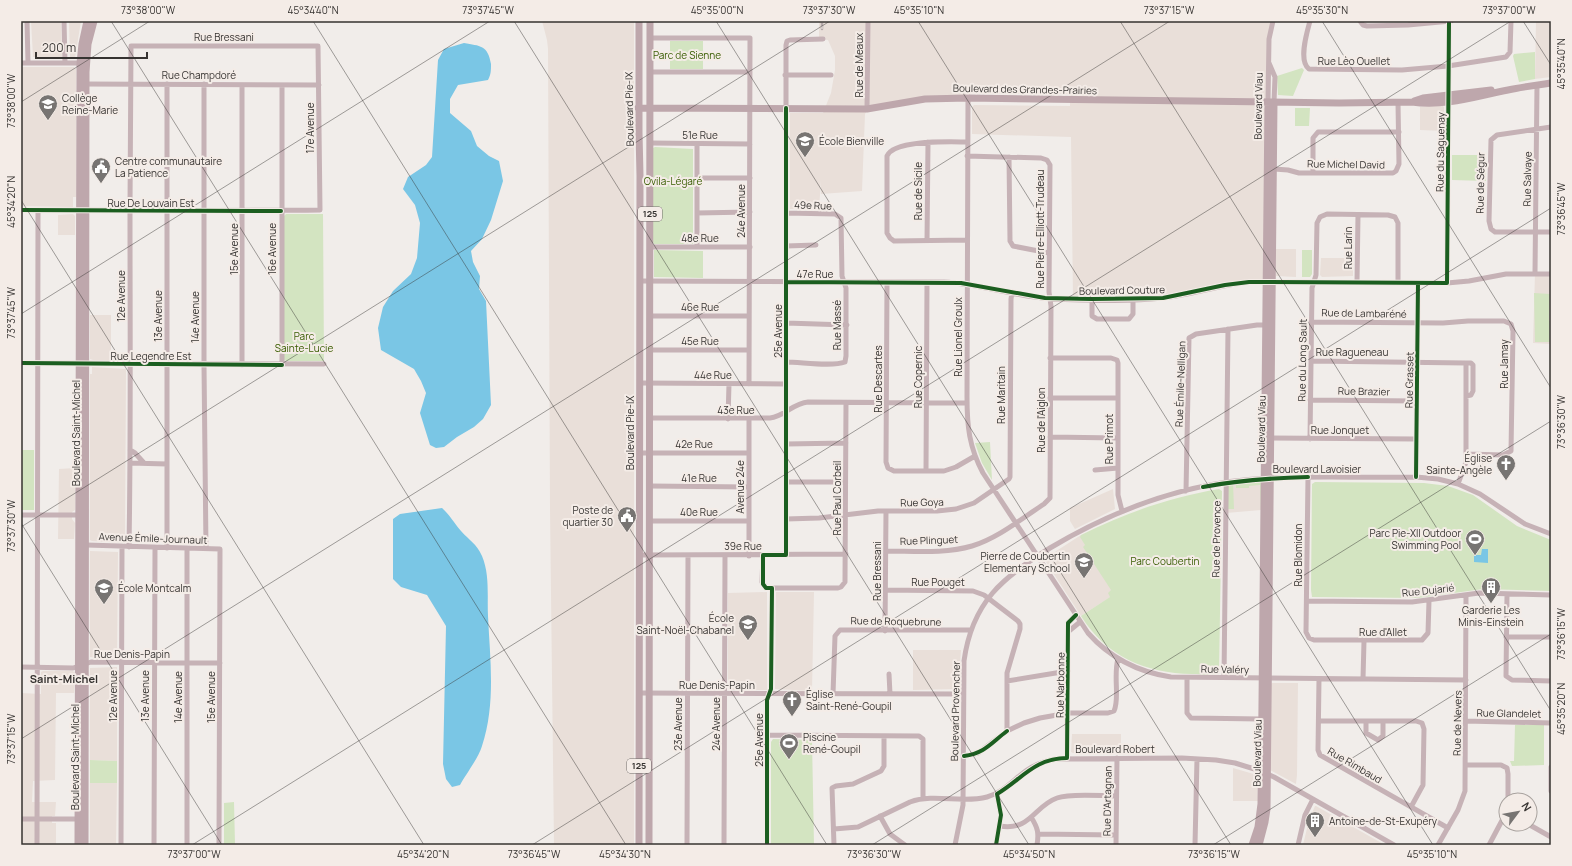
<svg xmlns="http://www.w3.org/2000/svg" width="1572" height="866" font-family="Manrope,sans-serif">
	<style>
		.built { fill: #e9dfd9 }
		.green { fill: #d3e4c1 }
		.water { fill: #7ac6e5 }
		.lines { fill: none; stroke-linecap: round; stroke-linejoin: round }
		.minor { stroke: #c6b2b6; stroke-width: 5 }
		.major { stroke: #bea7ac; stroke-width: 7 }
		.rail-casing { stroke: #b6abac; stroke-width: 2.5 }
		.rail { stroke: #f4ece7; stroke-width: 1; stroke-dasharray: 3; stroke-linecap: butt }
		.cycleway-casing { stroke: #f4ece7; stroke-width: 6 }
		.cycleway { stroke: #1b5e20; stroke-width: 4 }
		.ticks { fill: none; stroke: #363331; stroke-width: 1; stroke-opacity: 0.45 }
		.labels { text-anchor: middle; stroke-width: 4; stroke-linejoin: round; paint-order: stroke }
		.shield { fill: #f4ece7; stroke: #6f6a68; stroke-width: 1 }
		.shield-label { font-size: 9px; font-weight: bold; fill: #363331 }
		.street-label { font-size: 10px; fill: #363331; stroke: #f4ece7 }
		.park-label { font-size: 10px; fill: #375c00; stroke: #f4ece7 }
		.poi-label { font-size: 10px; fill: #363331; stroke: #f4ece7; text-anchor: start }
		.neighbourhood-label { font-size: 11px; font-weight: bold; fill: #363331; stroke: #f4ece7 }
		.neatline { fill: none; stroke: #363331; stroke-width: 1.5 }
		.ticks-label { font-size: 10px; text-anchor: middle; fill: #363331 }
	</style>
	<rect width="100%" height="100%" fill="#f1edea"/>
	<path class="built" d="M31,21H61L62,57H33Z
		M69,21H81L75,58H70Z
		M542,21H634V845H554L550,509L548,49L547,40Z
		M819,21H1272L1271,29L1266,281L1147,299H1073L1071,137L972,134V107L974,105L1070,106V94L971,93L968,98L948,97L868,109L865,114L862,191L821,194V181L819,209H790V113H823L831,93L835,70V56L828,40L819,39Z
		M1536,21H1551V77L1535,79Z
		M21,67H74L76,69V197H73V207L21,206Z
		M1442,105L1444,107V131L1420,130V107Z
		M73,214L75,216V235H58V215Z
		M1276,249H1296V277L1276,276Z
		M1321,258H1353V276L1322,277L1320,275Z
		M1535,273L1551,274V344L1533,343Z
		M90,315H111V360H93L90,359Z
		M92,367L126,369L125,543L92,541L90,540V374H92Z
		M75,468V510L72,512V519L75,523L74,539H58L59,469Z
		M1264,478L1261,510L1226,513V483Z
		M1113,489L1115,509L1075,529L1070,521V508Z
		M1081,535L1118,592L1081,616L1044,559Z
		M90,551L118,552L117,658L90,657Z
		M767,592V690H728V593Z
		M776,592H814L812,691L775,689Z
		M913,650H961L958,689L913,690Z
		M117,667V761L90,760V668Z
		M43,671H73L75,673L74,693H56L55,780L33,781L32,802H56L55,816H52V823H56V845H21V693L41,694V672Z
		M1272,683H1298L1297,775L1296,784L1270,770L1271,684Z
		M1072,734H1121V754L1073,753L1071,752Z
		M1233,768L1257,775L1258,801H1233Z
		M90,783H117L116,845L90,844Z
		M1315,806H1316L1385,845H1303L1309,820Z"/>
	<path class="green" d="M670,41H703V69H670Z
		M1535,52V79L1519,82L1513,56L1514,54Z
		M1302,68L1304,70L1293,96L1278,95L1277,76Z
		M1295,108H1310L1309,126H1295Z
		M655,147L693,149V244H654L653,242V148Z
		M1452,155H1486V181L1452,180Z
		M286,214H323L324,361H287L283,360L284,216Z
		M654,250L703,251V278L654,277Z
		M1302,250H1312V274L1310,277H1302Z
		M1534,293L1550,294L1549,321H1551V342H1535Z
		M990,442L992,480L982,463L975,443Z
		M21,450H34V510H21Z
		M1264,478L1261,510L1260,485L1249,486V488H1236V481Z
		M1233,482L1234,509H1226V483Z
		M1315,482L1424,483L1448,486L1473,495L1517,526L1551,540V591L1483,589L1418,598L1312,597L1311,590L1312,484Z
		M1219,489L1222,491L1219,673C1212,676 1200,674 1192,674C1145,673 1107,657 1081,616L1110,597L1108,593L1111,590L1083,547L1085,545L1080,537L1081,535C1125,513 1171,497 1219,489Z
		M1515,725H1544V765L1512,766L1510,761H1514Z
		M773,739L812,740L814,845H771V742Z
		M90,760L117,761V783H90Z
		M234,802L235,844L224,845V803Z"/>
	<path class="water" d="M464,43C480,46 488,45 491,64C491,71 491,74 488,80L458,85L450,99V113L471,131L477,146L489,156L499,161L503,181L491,220L482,239L471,251L473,262L480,276L479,289L486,301L491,405L483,419L474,427L457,437L444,447L436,448L430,445L420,413L426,393L421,381L414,369L381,350L378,328L383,307L393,291L411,274L417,258L420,223L415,205L403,189L408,177L426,165L432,157L438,60L444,49Z
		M442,508C450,515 454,523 461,531C470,541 476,543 482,556C490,575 487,596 488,616C490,660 496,703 482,746C479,757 466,774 460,785L452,787L446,779L443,764L446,626L427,595L401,587L393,579V519L400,514Z
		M1482,549H1488V563L1474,562V555H1481Z"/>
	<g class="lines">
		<path class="minor" d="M27,21L28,63
			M64,21L65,63
			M1310,21C1307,32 1298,61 1309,69L1402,70L1448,66L1506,57L1510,52L1511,21
			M1360,21L1363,25L1367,26L1408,25L1451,21
			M650,38H750L749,384
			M21,63H80
			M1269,63L1275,77L1274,102
			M650,72H750
			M785,75H831
			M83,84L319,85
			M167,84V548
			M204,84V365L206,549
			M968,98L967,397C967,426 969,447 983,473L1088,633C1110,658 1138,672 1171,677L1466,680
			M1268,102L1269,39L1273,21
			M867,109L868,21
			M1551,127L1497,135L1491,140L1489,221L1491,229L1495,232H1551
			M650,143L750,144
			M697,144V247
			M1009,157L1010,241L1013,246L1049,253
			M1274,169L1288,170L1299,173H1393L1396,171L1399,164L1398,103
			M1313,173V138L1318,132H1399
			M697,178H750
			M21,210C121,210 220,211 320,210L318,46H131L130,207V211C130,323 131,435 129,547
			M697,213L750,212
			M967,240L894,241L890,238L887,233V156C894,139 952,142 967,142
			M927,241L928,142
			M786,246L816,245
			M650,247H750
			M1535,273L1537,85
			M640,281L944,282C981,284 1016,297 1052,299C1087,300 1128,302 1162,298C1191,295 1220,285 1249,282L1447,283L1469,281L1506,274H1551
			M887,282L886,462L888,468L894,471H944L956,467L975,456
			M1357,282L1358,215
			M1447,283L1449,21
			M1092,299V316L1097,319H1129L1133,314V299
			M650,316H749
			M1311,322L1443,323L1468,321H1504L1511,324L1513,331L1511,451L1503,455L1466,454
			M786,323L847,325
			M650,350H749
			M1050,358H1111L1117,360L1118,363V495L1122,511
			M1311,361L1466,363V462L1458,484
			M786,362C801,362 832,367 845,362L846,356V288L842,276L841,218L835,214L786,213
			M21,363L324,364
			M1466,363H1471L1473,365V391L1471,395L1466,396
			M242,365V85
			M282,365V85
			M640,383L786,384
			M1050,398H1118
			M1310,400L1417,401
			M650,418H770C784,417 793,403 808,402L967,403
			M728,419L729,384
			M1050,437L1118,438
			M1267,438L1416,439
			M1310,439L1312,288L1316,275L1317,223L1320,217L1327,214L1388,215L1395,217L1398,223V282
			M786,444L846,443
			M130,450L135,453L144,463
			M640,453H749
			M130,463L167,464
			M1095,470L1118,468
			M926,471L927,282
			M1308,477L1306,632L1309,638L1314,640H1422L1428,633L1429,601
			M1416,477L1418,283
			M786,482H845
			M650,486L749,487
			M1186,491L1189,338L1196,334L1257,325H1269
			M21,515H82
			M786,519L819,518L878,511H937L956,509L974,503L1009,479L1010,477L1011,299L1012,292
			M649,521H749
			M86,545L220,549L219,845
			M886,551C914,551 945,554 972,546C998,538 1021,519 1044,504L1050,498L1051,306L1049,292L1050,165L1047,160L1041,158L967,156
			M639,555L846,554
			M763,555L762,582L766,588H838L841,587L845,582L846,403
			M786,555V45L787,41L790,40L823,39
			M749,556V419
			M886,590L973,591L984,595L1018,621L1020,624V629L1007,673V731
			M1507,595L1506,676L1512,680L1551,681
			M1307,601L1412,602L1479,593L1551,595
			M885,631L886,511
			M1069,631L1080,622
			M1506,637H1551
			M21,667L73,668L91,662L220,663
			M889,674L890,694
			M1187,678V713L1191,718L1261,719
			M1224,678L1228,329
			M1319,679L1318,750L1320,755L1448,828
			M1363,679L1364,641
			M1007,681L1068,671
			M639,693L963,694
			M833,694L835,636L840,630H971
			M1319,721H1416L1422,723L1424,729L1423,785L1411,807
			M1366,721V733L1378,740L1383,736V721
			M1466,721L1551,723
			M767,735L919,736L923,739V798
			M964,756L978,753L1007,731L1024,723L1040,718L1068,713H1108L1114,711C1120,699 1113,675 1118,659
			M1067,758L1068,623L1076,615
			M1466,765H1501L1507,768L1508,774V800
			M1551,767V791
			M880,816L890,834L905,845
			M1031,817C1038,828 1039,833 1037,845
			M21,819H80
			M1528,824L1551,837
			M1000,826C1031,831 1034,806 1057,798C1070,793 1101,796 1116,796
			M834,829L858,827L910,802C935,793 962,804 987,797C1004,792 1013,780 1027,770C1036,764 1045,761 1056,759L1182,758L1216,760L1235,763L1261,771L1274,777L1394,845
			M1039,834L1116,835
			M37,845L38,210
			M121,845L122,547
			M154,845L155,548
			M187,845V549
			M687,845L688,555
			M724,845L725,555
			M767,845V700L771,689L772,588
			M834,845L832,788L836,786L853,784L881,771L884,766V736
			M955,845L963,805L964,661C972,602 1003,577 1050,548C1117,508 1192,481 1270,478C1318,476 1367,478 1416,477L1438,479L1458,484L1480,494L1525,524L1551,534
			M996,845L1001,815L997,794
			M1116,845L1117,758
			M1195,845L1197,759
			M1298,845L1305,815L1313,799
			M1438,845L1458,810L1465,791L1466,595
			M1489,845L1506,813"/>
		<path class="major" d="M639,21V132L640,176L639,845
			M1414,101L1423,98L1491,90
			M638,108L867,109L925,99L968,98L1339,103L1412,102C1444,107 1477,96 1508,90C1522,87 1537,85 1551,83
			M78,845L80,63L82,44L87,21
			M85,845L86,72L88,44L94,21
			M649,845L650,21
			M1252,845L1258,827L1261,804L1268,102
			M1259,845L1265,822L1267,809L1274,102"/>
		<g class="rail-casing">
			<path id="rail" d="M822,29V21"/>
		</g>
		<use href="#rail" class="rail"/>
		<g class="cycleway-casing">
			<path id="cycleway" d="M21,210L281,211
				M786,282L961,283L1045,298L1092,299L1163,298L1225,285L1249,282L1447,283L1449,21
				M21,363L282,365
				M1416,477L1418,283
				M1203,487C1238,480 1272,478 1308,477
				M964,756C985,753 991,743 1007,731
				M767,845V700L771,689L772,588H766L763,584V555H786V108
				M996,845L1001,815L997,794C1022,779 1035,758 1067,758L1068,623L1076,615"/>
		</g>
		<use href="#cycleway" class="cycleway"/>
	</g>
	<path class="ticks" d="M111,21L626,845M313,21L827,845M514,21L1029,845M716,21L1231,845M918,21L1433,845M1120,21L1551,711M1322,21L1551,388M1523,21L1551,65M21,102L150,21M21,200L424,845M21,314L490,21M21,523L222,845M21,527L830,21M21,739L1170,21M192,845L1511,21M532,845L1551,208M872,845L1551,421M1213,845L1551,634"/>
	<defs>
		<g id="school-pin" transform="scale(1)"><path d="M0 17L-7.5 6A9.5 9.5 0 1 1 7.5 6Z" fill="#777472" stroke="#f4ece7"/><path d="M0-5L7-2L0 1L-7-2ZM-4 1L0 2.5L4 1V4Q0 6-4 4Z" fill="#fff"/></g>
		<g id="civic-pin" transform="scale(1)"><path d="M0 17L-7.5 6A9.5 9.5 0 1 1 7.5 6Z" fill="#777472" stroke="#f4ece7"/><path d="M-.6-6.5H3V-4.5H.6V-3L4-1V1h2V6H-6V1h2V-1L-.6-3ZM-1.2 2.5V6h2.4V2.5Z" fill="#fff"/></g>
		<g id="church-pin" transform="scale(1)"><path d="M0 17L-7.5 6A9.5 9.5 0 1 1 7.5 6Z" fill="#777472" stroke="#f4ece7"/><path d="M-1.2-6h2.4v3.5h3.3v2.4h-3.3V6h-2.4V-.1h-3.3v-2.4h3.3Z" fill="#fff"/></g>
		<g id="stadium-pin" transform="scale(1)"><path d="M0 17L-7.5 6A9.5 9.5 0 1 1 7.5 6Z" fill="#777472" stroke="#f4ece7"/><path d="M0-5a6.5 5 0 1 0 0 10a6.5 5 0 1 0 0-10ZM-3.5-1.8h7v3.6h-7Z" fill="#fff"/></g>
		<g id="building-pin" transform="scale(1)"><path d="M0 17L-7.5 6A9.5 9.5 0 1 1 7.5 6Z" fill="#777472" stroke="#f4ece7"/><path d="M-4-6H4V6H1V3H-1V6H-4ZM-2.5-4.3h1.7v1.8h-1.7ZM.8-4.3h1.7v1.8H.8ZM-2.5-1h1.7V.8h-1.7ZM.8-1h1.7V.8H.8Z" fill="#fff"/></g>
	</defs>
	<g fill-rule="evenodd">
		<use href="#school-pin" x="48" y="104"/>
		<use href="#school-pin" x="805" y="141"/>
		<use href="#civic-pin" x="101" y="167"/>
		<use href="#church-pin" x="1506" y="464"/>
		<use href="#civic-pin" x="627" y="516"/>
		<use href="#stadium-pin" x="1475" y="539"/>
		<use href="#school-pin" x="1084" y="562"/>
		<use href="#building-pin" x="1491" y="587"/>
		<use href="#school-pin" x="104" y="588"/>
		<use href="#school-pin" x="748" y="624"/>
		<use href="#church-pin" x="792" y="700"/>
		<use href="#stadium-pin" x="789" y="743"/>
		<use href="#building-pin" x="1315" y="821"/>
	</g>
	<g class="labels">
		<g class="shield">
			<rect x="638" y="207" width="24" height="14" rx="3"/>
			<rect x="627" y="759" width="24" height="14" rx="3"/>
		</g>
		<g class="shield-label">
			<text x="650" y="217">125</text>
			<text x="639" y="769">125</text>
		</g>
		<g class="street-label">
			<text x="224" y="41">Rue Bressani</text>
			<text x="1354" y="65">Rue Lèo Ouellet</text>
			<text transform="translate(859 65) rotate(-90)" y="4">Rue de Meaux</text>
			<text x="199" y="79">Rue Champdoré</text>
			<text transform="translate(1025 89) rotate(1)" y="4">Boulevard des Grandes-Prairies</text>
			<text transform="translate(1258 106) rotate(-89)" y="4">Boulevard Viau</text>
			<text transform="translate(629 109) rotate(-91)" y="4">Boulevard Pie-IX</text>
			<text transform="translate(310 128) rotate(-90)" y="4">17e Avenue</text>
			<text x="700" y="139">51e Rue</text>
			<text transform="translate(1440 152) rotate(-89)" y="4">Rue du Saguenay</text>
			<text transform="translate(1346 164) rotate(1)" y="4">Rue Michel David</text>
			<text transform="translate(1527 179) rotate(-89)" y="4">Rue Salvaye</text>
			<text transform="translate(1480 183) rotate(-89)" y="4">Rue de Ségur</text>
			<text transform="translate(918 191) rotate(-90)" y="4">Rue de Sicile</text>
			<text x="151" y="207">Rue De Louvain Est</text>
			<text transform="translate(813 205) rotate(2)" y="4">49e Rue</text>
			<text transform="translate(741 211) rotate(-90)" y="4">24e Avenue</text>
			<text transform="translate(1040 229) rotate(-90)" y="4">Rue Pierre-Elliott-Trudeau</text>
			<text x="700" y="242">48e Rue</text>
			<text transform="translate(1348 248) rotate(-90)" y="4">Rue Larin</text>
			<text transform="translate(234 249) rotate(-90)" y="4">15e Avenue</text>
			<text transform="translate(272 249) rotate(-90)" y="4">16e Avenue</text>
			<text x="815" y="278">47e Rue</text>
			<text transform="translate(1122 290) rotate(-1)" y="4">Boulevard Couture</text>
			<text transform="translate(121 296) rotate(-90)" y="4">12e Avenue</text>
			<text x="700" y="311">46e Rue</text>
			<text transform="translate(1364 313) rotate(1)" y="4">Rue de Lambaréné</text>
			<text transform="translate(158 316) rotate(-90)" y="4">13e Avenue</text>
			<text transform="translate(195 317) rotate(-90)" y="4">14e Avenue</text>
			<text transform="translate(837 325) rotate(-90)" y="4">Rue Massé</text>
			<text transform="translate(778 331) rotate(-90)" y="4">25e Avenue</text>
			<text transform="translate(958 337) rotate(-90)" y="4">Rue Lionel Groulx</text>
			<text x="700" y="345">45e Rue</text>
			<text x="1352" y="356">Rue Ragueneau</text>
			<text x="151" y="360">Rue Legendre Est</text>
			<text transform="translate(1302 360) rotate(-89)" y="4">Rue du Long Sault</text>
			<text transform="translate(1504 364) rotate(-90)" y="4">Rue Jamay</text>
			<text x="713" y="379">44e Rue</text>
			<text transform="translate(918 377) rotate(-90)" y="4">Rue Copernic</text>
			<text transform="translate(878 379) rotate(-90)" y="4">Rue Descartes</text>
			<text transform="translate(1409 380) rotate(-89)" y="4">Rue Grasset</text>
			<text transform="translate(1180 384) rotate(-88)" y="4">Rue Émile-Nelligan</text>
			<text transform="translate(1364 391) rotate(1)" y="4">Rue Brazier</text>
			<text transform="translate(1001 395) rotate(-90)" y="4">Rue Maritain</text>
			<text x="736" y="414">43e Rue</text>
			<text transform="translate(1041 420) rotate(-90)" y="4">Rue de l'Aiglon</text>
			<text transform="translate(1261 429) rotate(-89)" y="4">Boulevard Viau</text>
			<text x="1340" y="434">Rue Jonquet</text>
			<text transform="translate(76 433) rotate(-90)" y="4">Boulevard Saint-Michel</text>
			<text transform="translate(630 433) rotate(-90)" y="4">Boulevard Pie-IX</text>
			<text transform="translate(1109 439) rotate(-90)" y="4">Rue Primot</text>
			<text x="694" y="448">42e Rue</text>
			<text x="1317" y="473">Boulevard Lavoisier</text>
			<text x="699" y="482">41e Rue</text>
			<text transform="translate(740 487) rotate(-90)" y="4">Avenue 24e</text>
			<text transform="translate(837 498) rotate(-90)" y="4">Rue Paul Corbeil</text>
			<text transform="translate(922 502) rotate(-1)" y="4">Rue Goya</text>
			<text x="699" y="516">40e Rue</text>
			<text transform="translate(153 538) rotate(2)" y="4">Avenue Émile-Journault</text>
			<text transform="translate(1216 539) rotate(-89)" y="4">Rue de Provence</text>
			<text transform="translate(929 540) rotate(-2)" y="4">Rue Plinguet</text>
			<text x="743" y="550">39e Rue</text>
			<text transform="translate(1298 555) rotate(-90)" y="4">Rue Blomidon</text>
			<text transform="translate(877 571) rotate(-90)" y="4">Rue Bressani</text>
			<text x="938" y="586">Rue Pouget</text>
			<text transform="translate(1428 590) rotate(-6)" y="4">Rue Dujarié</text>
			<text transform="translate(896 621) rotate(1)" y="4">Rue de Roquebrune</text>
			<text x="1383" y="636">Rue d'Allet</text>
			<text x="132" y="658">Rue Denis-Papin</text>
			<text transform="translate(1225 669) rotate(1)" y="4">Rue Valéry</text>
			<text x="717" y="689">Rue Denis-Papin</text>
			<text transform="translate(1060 685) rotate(-89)" y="4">Rue Narbonne</text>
			<text transform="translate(113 696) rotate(-90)" y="4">12e Avenue</text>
			<text transform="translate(145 696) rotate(-90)" y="4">13e Avenue</text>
			<text transform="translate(178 697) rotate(-90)" y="4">14e Avenue</text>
			<text transform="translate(211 697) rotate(-90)" y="4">15e Avenue</text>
			<text transform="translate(955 711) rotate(-89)" y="4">Boulevard Provencher</text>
			<text transform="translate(1509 713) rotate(1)" y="4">Rue Glandelet</text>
			<text transform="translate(1457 723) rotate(-89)" y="4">Rue de Nevers</text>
			<text transform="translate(678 724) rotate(-90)" y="4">23e Avenue</text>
			<text transform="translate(716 724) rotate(-90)" y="4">24e Avenue</text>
			<text transform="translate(759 740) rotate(-90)" y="4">25e Avenue</text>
			<text x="1115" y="753">Boulevard Robert</text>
			<text transform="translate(1257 753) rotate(-89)" y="4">Boulevard Viau</text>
			<text transform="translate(75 757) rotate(-90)" y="4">Boulevard Saint-Michel</text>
			<text transform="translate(1355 765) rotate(30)" y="4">Rue Rimbaud</text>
			<text transform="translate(1107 801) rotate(-89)" y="4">Rue D'Artagnan</text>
		</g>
		<g class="park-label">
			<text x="687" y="59">Parc de Sienne</text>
			<text x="673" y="185">Ovila-Légaré</text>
			<text x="304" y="340">Parc<tspan x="304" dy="12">Sainte-Lucie</tspan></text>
			<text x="1165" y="565">Parc Coubertin</text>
		</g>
		<g class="poi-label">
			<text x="62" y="102">Collège<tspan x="62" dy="12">Reine-Marie</tspan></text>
			<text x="819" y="145">École Bienville</text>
			<text x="115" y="165">Centre communautaire<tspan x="115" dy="12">La Patience</tspan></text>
			<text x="1492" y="462" text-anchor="end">Église<tspan x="1492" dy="12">Sainte-Angèle</tspan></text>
			<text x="613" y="514" text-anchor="end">Poste de<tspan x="613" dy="12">quartier 30</tspan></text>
			<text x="1461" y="537" text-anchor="end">Parc Pie-XII Outdoor<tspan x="1461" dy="12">Swimming Pool</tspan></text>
			<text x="1070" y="560" text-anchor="end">Pierre de Coubertin<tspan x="1070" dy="12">Elementary School</tspan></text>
			<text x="118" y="592">École Montcalm</text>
			<text x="1491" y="614" text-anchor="middle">Garderie Les<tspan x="1491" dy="12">Minis-Einstein</tspan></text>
			<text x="734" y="622" text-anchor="end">École<tspan x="734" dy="12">Saint-Noël-Chabanel</tspan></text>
			<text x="806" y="698">Église<tspan x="806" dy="12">Saint-René-Goupil</tspan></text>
			<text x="803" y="741">Piscine<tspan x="803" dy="12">René-Goupil</tspan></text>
			<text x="1329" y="825">Antoine-de-St-Exupéry</text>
		</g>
		<g class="neighbourhood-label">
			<text x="64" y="683">Saint-Michel</text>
		</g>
	</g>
	<rect width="1572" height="866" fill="none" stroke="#f4ece7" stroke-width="44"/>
	<g transform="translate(1518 812) rotate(58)"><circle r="19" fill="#f4ece7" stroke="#a8a29e"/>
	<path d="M0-3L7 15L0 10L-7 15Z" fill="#777472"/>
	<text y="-6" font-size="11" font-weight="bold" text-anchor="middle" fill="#363331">N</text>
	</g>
	<path d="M36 52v6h111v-6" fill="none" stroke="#363331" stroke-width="2"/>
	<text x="42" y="52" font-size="12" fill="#363331" stroke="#f4ece7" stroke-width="3" paint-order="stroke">200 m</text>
	<rect x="22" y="22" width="1528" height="822" class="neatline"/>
	<g class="ticks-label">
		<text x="148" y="14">73°38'00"W</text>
		<text x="313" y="14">45°34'40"N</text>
		<text x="488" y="14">73°37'45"W</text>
		<text x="717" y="14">45°35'00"N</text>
		<text x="829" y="14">73°37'30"W</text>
		<text x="919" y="14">45°35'10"N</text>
		<text x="1169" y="14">73°37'15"W</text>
		<text x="1322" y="14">45°35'30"N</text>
		<text x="1509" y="14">73°37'00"W</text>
		<text transform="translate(1561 64) rotate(-90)" y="4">45°35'40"N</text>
		<text transform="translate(11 101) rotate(-90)" y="4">73°38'00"W</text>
		<text transform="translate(11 202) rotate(-90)" y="4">45°34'20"N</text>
		<text transform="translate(1561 209) rotate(-90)" y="4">73°36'45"W</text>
		<text transform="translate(11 313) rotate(-90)" y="4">73°37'45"W</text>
		<text transform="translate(1561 422) rotate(-90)" y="4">73°36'30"W</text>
		<text transform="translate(11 526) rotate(-90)" y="4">73°37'30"W</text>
		<text transform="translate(1561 634) rotate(-90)" y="4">73°36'15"W</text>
		<text transform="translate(1561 709) rotate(-90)" y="4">45°35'20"N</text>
		<text transform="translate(11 739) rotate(-90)" y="4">73°37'15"W</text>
		<text x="194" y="858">73°37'00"W</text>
		<text x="423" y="858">45°34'20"N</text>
		<text x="534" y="858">73°36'45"W</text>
		<text x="625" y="858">45°34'30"N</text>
		<text x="874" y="858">73°36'30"W</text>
		<text x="1029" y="858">45°34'50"N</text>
		<text x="1214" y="858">73°36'15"W</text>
		<text x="1432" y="858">45°35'10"N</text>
	</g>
</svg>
